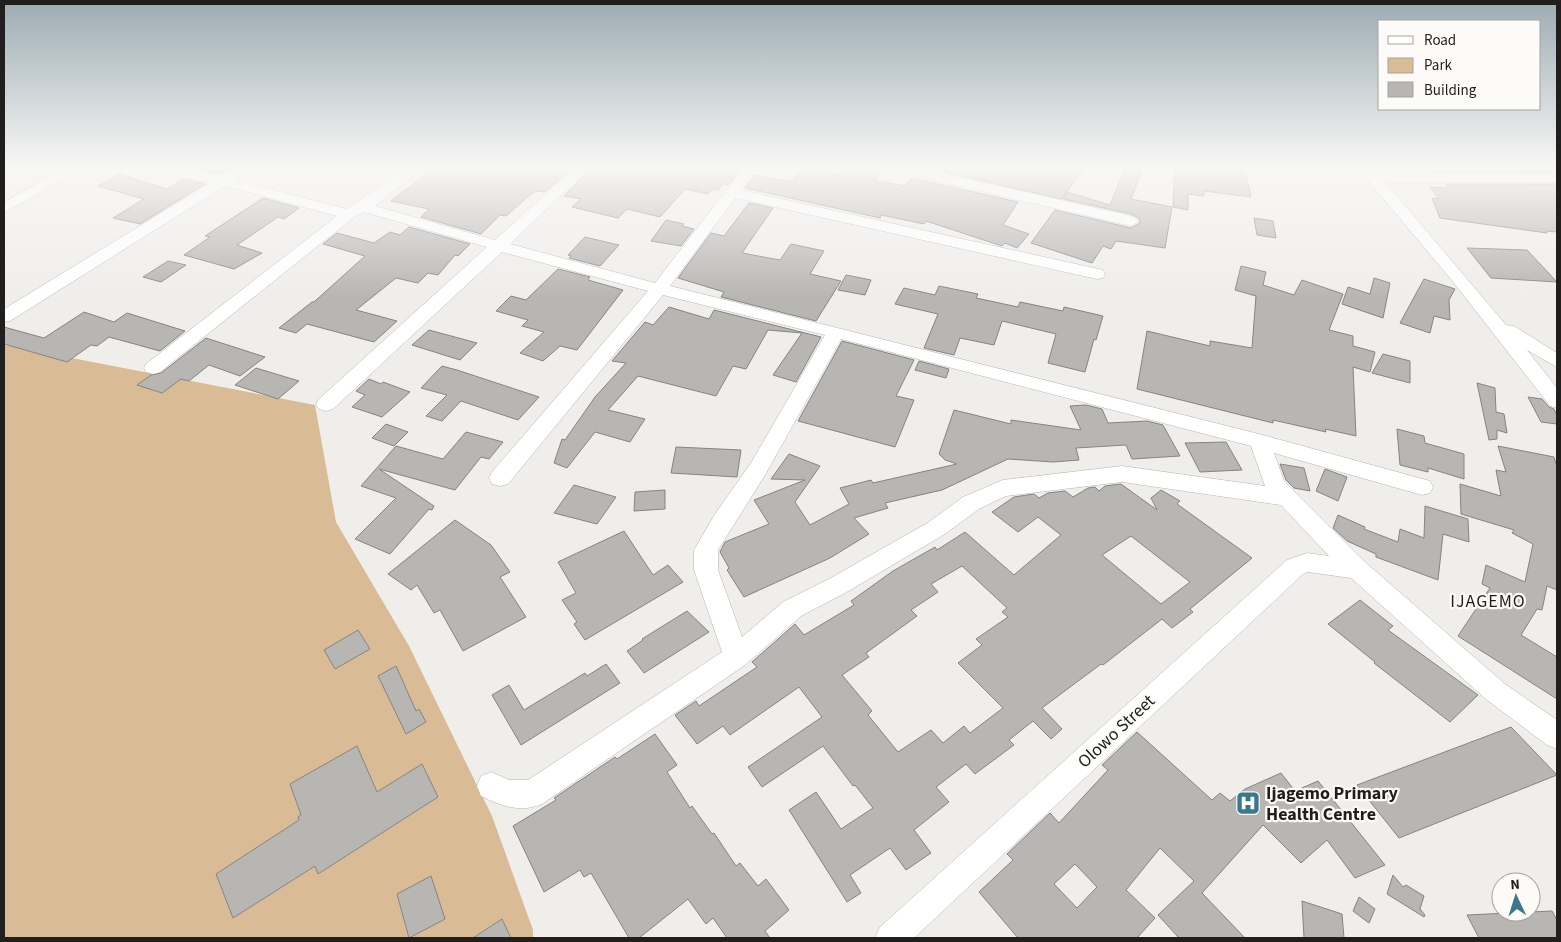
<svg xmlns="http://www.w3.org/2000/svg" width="1561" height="942" font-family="'Source Sans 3',sans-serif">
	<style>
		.green { fill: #d9bc96 }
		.building { fill: #b8b6b3; stroke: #868482; fill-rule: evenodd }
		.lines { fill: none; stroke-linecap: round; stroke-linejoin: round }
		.street-casing { stroke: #b6b3b1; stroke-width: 1 }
		.street { fill: #fff; fill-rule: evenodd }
		.labels { text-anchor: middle; stroke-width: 4.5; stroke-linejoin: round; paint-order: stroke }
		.quarter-label { font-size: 18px; letter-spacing: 1px; fill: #201f1e; stroke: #fdfbf8 }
		.near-street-label { font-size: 18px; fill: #201f1e; stroke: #fdfbf8 }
		.near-poi-label { font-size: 18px; font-weight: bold; fill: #201f1e; stroke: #fdfbf8; text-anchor: start }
	</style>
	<rect width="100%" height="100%" fill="#f0eeeb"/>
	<path class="green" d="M4,345L315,405L336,522L409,646L492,816L533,930V938H4Z"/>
	<path class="building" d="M205,166H234L221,174L199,170Z
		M437,166H574L545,192L537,191L532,193L506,216L500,215L481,234L421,217L429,209L391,201Z
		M594,166H743L728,185L723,184L718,190L713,189L708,194L685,189L660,217L627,209L618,218L572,207L581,199L564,196Z
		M847,166L881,171L875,181L906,186L911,178L1018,202L1003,225L1029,234L1017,248L1005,243L1002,246L926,221L924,224L881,215L880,218L745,188L755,175L792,182L802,168L841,175Z
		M948,166H1085L1062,199L943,172Z
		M1126,166H1144L1131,199L1172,207L1165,248L1116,241L1111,249L1103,246L1092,263L1031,243L1055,210L1131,228L1140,223V219L1131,214L1063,199L1067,192L1110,205Z
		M1175,166L1204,170L1203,166H1210L1245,170L1251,197L1204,191V196L1188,194V210L1173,207Z
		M1428,166H1544L1552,172H1434Z
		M119,174L167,189L183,179L205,184L140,224L113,218L144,199L98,186Z
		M1446,184H1557V232L1546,231L1547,233L1440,218L1432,198L1439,199L1430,187L1450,188Z
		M263,198L299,208L284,219L278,217L237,245L262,253L234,269L184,255L210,237L205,236Z
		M749,203L773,208L742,253L780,260L791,244L824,251L810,274L841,281L816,321L721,297L724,292L678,278L711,233L724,236Z
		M1254,218L1273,221L1276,238L1257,235Z
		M666,220L684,224L682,226L694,229L681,246L651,241Z
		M409,227L470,244L458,256L455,255L438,275L428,273L418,283L396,278L356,310L397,321L374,342L307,324L296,333L279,328L312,302H314L365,256L323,244L337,233L374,243L390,232L400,235Z
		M585,237L619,245L600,266L569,258L571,256L568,255Z
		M1467,248L1527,250L1557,282L1491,278Z
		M168,261L186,265L161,282L143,277Z
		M1241,266L1266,272L1263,285L1294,295L1302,280L1343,294L1329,330L1353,336V346L1375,352L1370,372L1353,367L1356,436L1325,429L1326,432L1273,420V423L1137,389L1147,331L1210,346V341L1252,348L1256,296L1235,290Z
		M558,269L590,277L588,280L623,290L577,350L560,346L543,361L520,353L544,332L522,326L528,320L496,311L511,296L526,300Z
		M846,275L871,280L865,295L838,290Z
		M1374,278L1390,283L1383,318L1342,304L1348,287L1370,294Z
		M1424,279L1455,289L1449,300L1450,320L1434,316L1430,333L1400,323Z
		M939,286L978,294L976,298L1018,307L1020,302L1063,311L1064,307L1103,316L1096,340L1094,339L1085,372L1048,363L1056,334L1002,321L994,345L960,338L954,355L924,348L938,314L895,304L904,288L935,295Z
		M669,307L709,319L714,310L821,337L796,382L773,375L802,333L768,330L746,369L733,366L716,396L638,376L608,410L645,419L630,442L595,432L567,468L554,463L562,439L565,440L595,397L626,363L612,361L645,322L653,325Z
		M84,312L114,322L127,313L185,331L160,351L109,337L97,346L91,345L67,362L4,344V327L44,338Z
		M429,330L477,343L460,360L412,345Z
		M206,338L265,357L240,376L209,365L189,381L181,379L162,393L137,385L151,375L161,373Z
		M842,341L914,360L896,396L914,400L895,447L798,421Z
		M1383,354L1410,361V383L1372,373Z
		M919,361L949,369L946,378L915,370Z
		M442,366L457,370L539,397L518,420L461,401L442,421L426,416L447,395L421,388Z
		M256,368L299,381L278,399L235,385Z
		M369,379L381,384L383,382L410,392L382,417L352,407L365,395L356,391Z
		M1477,383L1495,388L1496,412L1504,414L1507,433L1497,430V439L1489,440Z
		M1528,397L1542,399L1549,407L1554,409L1557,415V424L1541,422Z
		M1086,405L1102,409L1108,423L1147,421L1163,425L1180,456L1132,459L1126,445L1076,448L1079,460L1053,462L1008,459L942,490L885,503L888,508L854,518L869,534L830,558L744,597L727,570L729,568L720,552L725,542L769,524L754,500L805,480L771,479L789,454L820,466L795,502L810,525L849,504L840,488L871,480L873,483L957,464L945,460L939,454L954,410L1011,424V420L1081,430L1070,406Z
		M386,424L408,432L394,446L372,438Z
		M1397,429L1424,436L1425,443L1464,454V479L1428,468V472L1400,465Z
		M466,432L503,442L489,459L481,457L455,490L379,469L434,506L432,510L429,509L390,554L355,539L396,498L361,486L396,446L443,459Z
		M1226,442L1242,470L1200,472L1185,443Z
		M1498,446L1554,457L1557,467V590L1547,586L1542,610L1537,609L1521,635L1557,657V699L1458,636L1490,588L1482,584L1486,565L1525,582L1533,544L1512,533L1514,530L1461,514L1460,484L1501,496L1496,470L1506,472Z
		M676,447L741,450L737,477L671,473Z
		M1280,464L1304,468L1310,491L1294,488L1286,480Z
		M1325,469L1347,477L1338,501L1316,491Z
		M1121,484L1157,510L1151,498L1161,490L1180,501L1177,504L1252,558L1190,609L1193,612L1172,628L1162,619L1103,665L1101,664L1042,708L1062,729L1051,739L1033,721L1009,740L1014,745L975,774L966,764L936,787L949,802L914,830L931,853L906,870L890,848L850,875L861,893L847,902L789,810L816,792L841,829L873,808L855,785L853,786L823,746L762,787L748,767L822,717L799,687L730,735L723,726L697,744L675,715L696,701L699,706L757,667L752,662L795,624L804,635L854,605L851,601L893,571L935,547L937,550L965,532L1014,575L1061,535L1038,517L1018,532L992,512L1014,497L1034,494L1039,498L1048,493L1065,491L1073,497L1088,488L1095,487L1099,491L1105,486ZM1131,536L1190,582L1161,604L1102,555ZM962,566L1007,608L1002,612L1008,617L976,639L982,645L958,663L1003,708L970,733L964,726L943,743L931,730L898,752L868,715L872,711L842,675L869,657L866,653L917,616L911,610L938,592L931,584Z
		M574,485L616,497L597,524L554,513Z
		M665,490V509L634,511L635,492Z
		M1425,506L1468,519L1469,542L1443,534L1438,580L1376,557V554L1347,541L1333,528L1338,515L1365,527L1364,529L1398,542L1400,529L1424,538Z
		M455,520L491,545L510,572L500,577L526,617L463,651L440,610L434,613L417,585L411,590L388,574Z
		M624,531L653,575L668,565L683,582L585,640L574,624L577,622L562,600L576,593L558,562Z
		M1360,600L1393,626L1388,630L1478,695L1450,722L1374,663L1375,662L1328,624Z
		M687,611L709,632L644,673L627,651L643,640L642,639Z
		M358,630L370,649L335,669L324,650Z
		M606,664L620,683L521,745L492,695L509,685L524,710L585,673L587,676Z
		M396,666L416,711L419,709L426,722L406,734L378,676Z
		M1511,727L1557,775L1399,838L1357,785Z
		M1137,732L1212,800L1220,793L1230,801L1245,789L1281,773L1295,791L1318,781L1385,865L1355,878L1327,840L1301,863L1263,825L1202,893L1245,938H1179L1158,915L1194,881L1160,848L1126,890L1155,918L1137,938H1018L979,892L1013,860L1007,854L1050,813L1059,823L1108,770L1102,765ZM1075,864L1097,887L1077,908L1054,884Z
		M655,734L677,765L667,772L690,808L692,806L712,834L714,833L736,866L740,863L758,886L766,879L789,910L765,931L770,938H727L713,918L706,924L688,899L639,938H629L591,873L584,877L580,870L544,892L513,826L556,800L554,798L615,757L617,759Z
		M357,746L377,792L422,764L438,797L318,874L315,866L233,918L216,874L299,820L298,817L301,815L290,784Z
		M1393,875L1403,887L1406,885L1424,896L1420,909L1425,915L1424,917L1387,894Z
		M431,876L445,919L409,938L397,894Z
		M1359,897L1375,909L1369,923L1353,911Z
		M1302,901L1342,914L1344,938H1304Z
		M1552,911L1557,920V938H1479L1467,915Z
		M502,919L511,938H473Z"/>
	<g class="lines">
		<g class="street-casing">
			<path id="street" d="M69,166H86L4,213V202Z
				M145,166H172L221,176L237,166H254L235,180L347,209L409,166H425L375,206L495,240L577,166H592L510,244L655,283L745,166H759L741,190L1103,270L1105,274L1103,278L1097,279L735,198L670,286L1259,434L1430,481L1433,487L1430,493L1422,495L1274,453L1284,481L1365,562L1505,684L1557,720V749L1547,745L1487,700L1351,578L1308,572L1303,574L914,938H875L880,927L1287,560L1307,553L1329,556L1281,505L1122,482L1006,496L979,509L945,534L845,593L801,616L745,665L542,804C520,813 501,806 481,796L477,786L481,776L491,772L509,780H528L722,652L694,570V550L715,514L751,463L825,335L663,295L508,484L500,486L492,484L489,478L492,472L648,291L502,252L333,409L326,411L319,409L316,404L319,399L487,247L364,212L354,217L160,372L153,374L146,372L144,368L146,364L337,216L225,186L10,321L4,322V309L210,183L147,169ZM841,339L1251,446L1265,486L1122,466L1003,480L963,497L929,522L829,579L783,602L742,637L718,570V550L765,475Z
				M884,166H909L1131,216L1139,221L1131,226L891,170Z
				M1356,166H1371L1377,174H1557V182H1385L1506,325L1514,326L1557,353V367L1527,350L1557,388V408L1550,406L1450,278Z"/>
		</g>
		<use href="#street" class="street"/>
	</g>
	<linearGradient id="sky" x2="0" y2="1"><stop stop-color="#9cabb2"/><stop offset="0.56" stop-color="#f8f7f6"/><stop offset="1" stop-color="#f8f7f6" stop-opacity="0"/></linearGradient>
	<rect width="1561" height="298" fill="url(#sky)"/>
	<defs>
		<g id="hospital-square" transform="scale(1.25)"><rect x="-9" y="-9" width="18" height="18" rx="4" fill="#3a788e" stroke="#fdfbf8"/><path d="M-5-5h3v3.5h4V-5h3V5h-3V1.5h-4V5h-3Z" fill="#fff"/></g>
	</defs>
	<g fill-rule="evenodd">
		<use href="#hospital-square" x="1248" y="803"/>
	</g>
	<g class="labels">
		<g class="quarter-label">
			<text x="1488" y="607">IJAGEMO</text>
		</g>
		<g class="near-street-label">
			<text transform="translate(1116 731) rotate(-43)" y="6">Olowo Street</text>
		</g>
		<g class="near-poi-label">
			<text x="1266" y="799">Ijagemo Primary<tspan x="1266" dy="21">Health Centre</tspan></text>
		</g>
	</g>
	<rect width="1561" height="942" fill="none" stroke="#201f1e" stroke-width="10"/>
	<rect x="1378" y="20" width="162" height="90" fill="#fdfbf8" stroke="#a5a3a1"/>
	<rect x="1388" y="36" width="25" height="8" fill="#ffffff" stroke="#a5a3a1"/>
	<text x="1424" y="45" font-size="15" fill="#201f1e">Road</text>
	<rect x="1388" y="58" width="25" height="15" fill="#d9bc96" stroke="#a5a3a1"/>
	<text x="1424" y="70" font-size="15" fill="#201f1e">Park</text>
	<rect x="1388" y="82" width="25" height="15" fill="#b8b6b3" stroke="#a5a3a1"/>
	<text x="1424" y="95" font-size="15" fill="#201f1e">Building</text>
	<g transform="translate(1516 897) rotate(356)"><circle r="24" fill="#fdfbf8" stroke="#a5a3a1"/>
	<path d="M0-4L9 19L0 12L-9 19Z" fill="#3a788e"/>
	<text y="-8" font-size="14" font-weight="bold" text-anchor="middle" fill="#201f1e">N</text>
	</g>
</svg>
